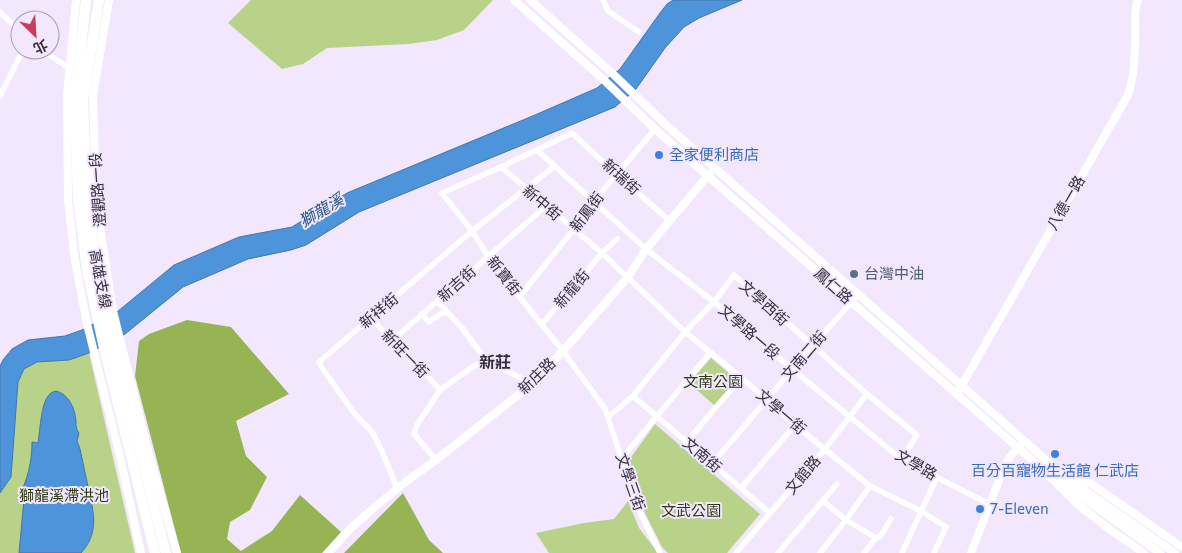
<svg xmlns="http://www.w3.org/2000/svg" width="1182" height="553" font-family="Commissioner,'Noto Sans TC',sans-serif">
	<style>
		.green { fill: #b9d289 }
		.forest { fill: #97b455 }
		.water { fill: #4d94da; stroke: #4575aa }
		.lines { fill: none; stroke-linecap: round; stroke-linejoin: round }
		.street { stroke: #fff; stroke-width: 5.5 }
		.secondary { stroke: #fff; stroke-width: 8 }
		.highway { stroke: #fff; stroke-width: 10 }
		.shop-dot { fill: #3f7fe0; stroke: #f2e7fd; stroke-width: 2 }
		.service-dot { fill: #5c6f8a; stroke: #f2e7fd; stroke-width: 2 }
		.labels { text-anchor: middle; stroke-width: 4; stroke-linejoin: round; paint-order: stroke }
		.shop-label { font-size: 15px; fill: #366cbe; stroke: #f2e7fd; text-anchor: start }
		.street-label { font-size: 15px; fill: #332e39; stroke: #f2e7fd }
		.service-label { font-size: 15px; fill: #4e5e75; stroke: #f2e7fd; text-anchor: start }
		.park-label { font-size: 15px; fill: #2d3911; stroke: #f2e7fd }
		.water-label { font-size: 16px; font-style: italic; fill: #1f517f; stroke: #f2e7fd }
		.neighbourhood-label { font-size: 16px; font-weight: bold; fill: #332e39; stroke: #f2e7fd }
	</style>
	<rect width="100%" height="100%" fill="#f2e7fd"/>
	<path class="green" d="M251,0H493L464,30L437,40L408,44L327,48L303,64L282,69L228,23Z
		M89,353L135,553H0V493L11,477L18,381L24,369L37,362L69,360Z
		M711,358L737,380L715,406L689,383Z
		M655,424L760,514L727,553H668L662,547L637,497L629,460Z
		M628,501L639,528L658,553H549L536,533L584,523L614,519Z"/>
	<path class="forest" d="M187,320L231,327L289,394L236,421L246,456L267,477L250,510L230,522L227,539L241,551L272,531L300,495L341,532L322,553H181L135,376L139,341L149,334Z
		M403,493L429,540L443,553H344Z"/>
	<path class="water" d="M673,0H742L699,18L684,27L665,48L636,89L615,107L359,212L306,245L291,250L248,259L183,287L125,334L89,353L69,360L37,362L24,369L18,382L11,477L0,493V366L3,360L12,349L28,340L65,336L82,330L117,312L174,265L239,237L292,227L347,193L535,115L597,88L620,69L660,13L667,4Z
		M56,391C69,394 75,409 76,421C76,426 76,428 79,433L77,441L80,449C83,463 86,477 89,491C94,514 99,533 81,553H19L24,499L19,496C28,479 32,461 32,442L38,443C40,431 41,403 49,395C51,392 53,392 56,391Z"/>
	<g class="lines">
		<path class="street" d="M603,0L608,11L639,32
			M0,12L20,32
			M42,50L69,68
			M0,96L23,50
			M537,150L646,249L714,302L792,369L901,459L989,504
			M501,167L602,253L685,332L742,378L795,425L870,486L921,511L946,527L934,553
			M520,296L574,229L594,201L655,129
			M437,301L462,328L486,360L532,384
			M422,314L429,322L442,313L447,312
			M371,317L393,343L414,363L417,364L440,390
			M542,324L602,253L617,239
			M393,343L396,337L403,331L546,206
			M633,396L770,513
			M608,417L633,396L685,332L714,302L734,275L867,394L917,435L901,459
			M687,442L715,408L742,378
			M622,458L710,353
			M436,460L414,434L417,425L440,390L471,368L486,360
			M712,464L812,346L858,295
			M397,488L381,449L372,432L354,413L322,368L319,362L472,231L555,166
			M741,488L795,425
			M823,501L846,520L876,538L864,553
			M876,538L880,537L891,519
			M660,553L638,508L605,409L563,351L510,285L488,256L472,231L442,193L501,167L572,133L616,174L670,221
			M736,553L825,449L867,394
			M778,553L837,484
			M820,553L846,520L870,486
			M902,553L937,477"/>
		<path class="secondary" d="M76,0L67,95L68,201L75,261L87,324L119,452L141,553
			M109,0L93,95L96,201L113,311L147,447L177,553
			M514,0L604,80L655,129L701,170L1040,467L1076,503L1112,531L1144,553
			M530,0L612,73L665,124L1064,476L1175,553
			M959,390L1128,95C1135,75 1135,52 1135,32C1135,21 1134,10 1138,0
			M1068,474L1083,482L1090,483L1182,547
			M1058,480L1160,553
			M328,553L351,528L376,506L408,480L436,460L532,384L563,351L628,277L646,249L710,173
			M971,553L1003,470L1009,458L1021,444"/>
		<path class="highway" d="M86,0L75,102L78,200L87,270L103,344L155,553
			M99,0L83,100L87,200L96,267L112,340L166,553"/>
	</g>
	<g class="shop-dot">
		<circle cx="659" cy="155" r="5"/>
		<circle cx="1055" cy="454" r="5"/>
		<circle cx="980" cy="509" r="5"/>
	</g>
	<circle class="service-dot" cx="854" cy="274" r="5"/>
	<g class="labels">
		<g class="shop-label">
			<text x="669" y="160">全家便利商店</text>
			<text x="1055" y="476" text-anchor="middle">百分百寵物生活館 仁武店</text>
			<text x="990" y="514">7-Eleven</text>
		</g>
		<g class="street-label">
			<text transform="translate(621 177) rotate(42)" y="5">新瑞街</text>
			<text transform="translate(98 190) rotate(-94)" y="5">澄觀路一段</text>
			<text transform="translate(542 203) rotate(40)" y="5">新中街</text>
			<text transform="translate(1066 203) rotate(-60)" y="5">八德一路</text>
			<text transform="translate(587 212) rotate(-53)" y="5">新鳳街</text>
			<text transform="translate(504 276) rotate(52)" y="5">新寶街</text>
			<text transform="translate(100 279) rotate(79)" y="5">高雄支線</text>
			<text transform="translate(457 284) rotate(-42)" y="5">新吉街</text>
			<text transform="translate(833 286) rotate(42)" y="5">鳳仁路</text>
			<text transform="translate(572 289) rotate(-50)" y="5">新龍街</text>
			<text transform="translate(764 303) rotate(42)" y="5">文學西街</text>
			<text transform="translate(379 311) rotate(-40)" y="5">新祥街</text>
			<text transform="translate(749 332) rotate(41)" y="5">文學路一段</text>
			<text transform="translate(405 354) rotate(46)" y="5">新旺一街</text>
			<text transform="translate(804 356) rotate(-49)" y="5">文南二街</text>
			<text transform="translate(537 376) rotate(-44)" y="5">新庄路</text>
			<text transform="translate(781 412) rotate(41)" y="5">文學一街</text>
			<text transform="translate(702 455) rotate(40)" y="5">文南街</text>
			<text transform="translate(916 465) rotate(30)" y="5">文學路</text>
			<text transform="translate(803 475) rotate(-50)" y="5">文館路</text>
			<text transform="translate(630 482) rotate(71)" y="5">文學三街</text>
		</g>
		<g class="service-label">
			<text x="864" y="279">台灣中油</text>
		</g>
		<g class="park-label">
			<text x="713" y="387">文南公園</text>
			<text x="64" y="501">獅龍溪滯洪池</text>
			<text x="691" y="516">文武公園</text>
		</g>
		<g class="water-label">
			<text transform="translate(321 210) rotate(-31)" y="6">獅龍溪</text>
		</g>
		<g class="neighbourhood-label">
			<text x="495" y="368">新莊</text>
		</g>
	</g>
	<g transform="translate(35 35) rotate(155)"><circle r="24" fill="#f2e7fd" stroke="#a69daf"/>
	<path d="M0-4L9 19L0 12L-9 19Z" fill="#cc3c5b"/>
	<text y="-8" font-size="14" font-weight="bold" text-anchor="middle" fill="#332e39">北</text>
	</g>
</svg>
